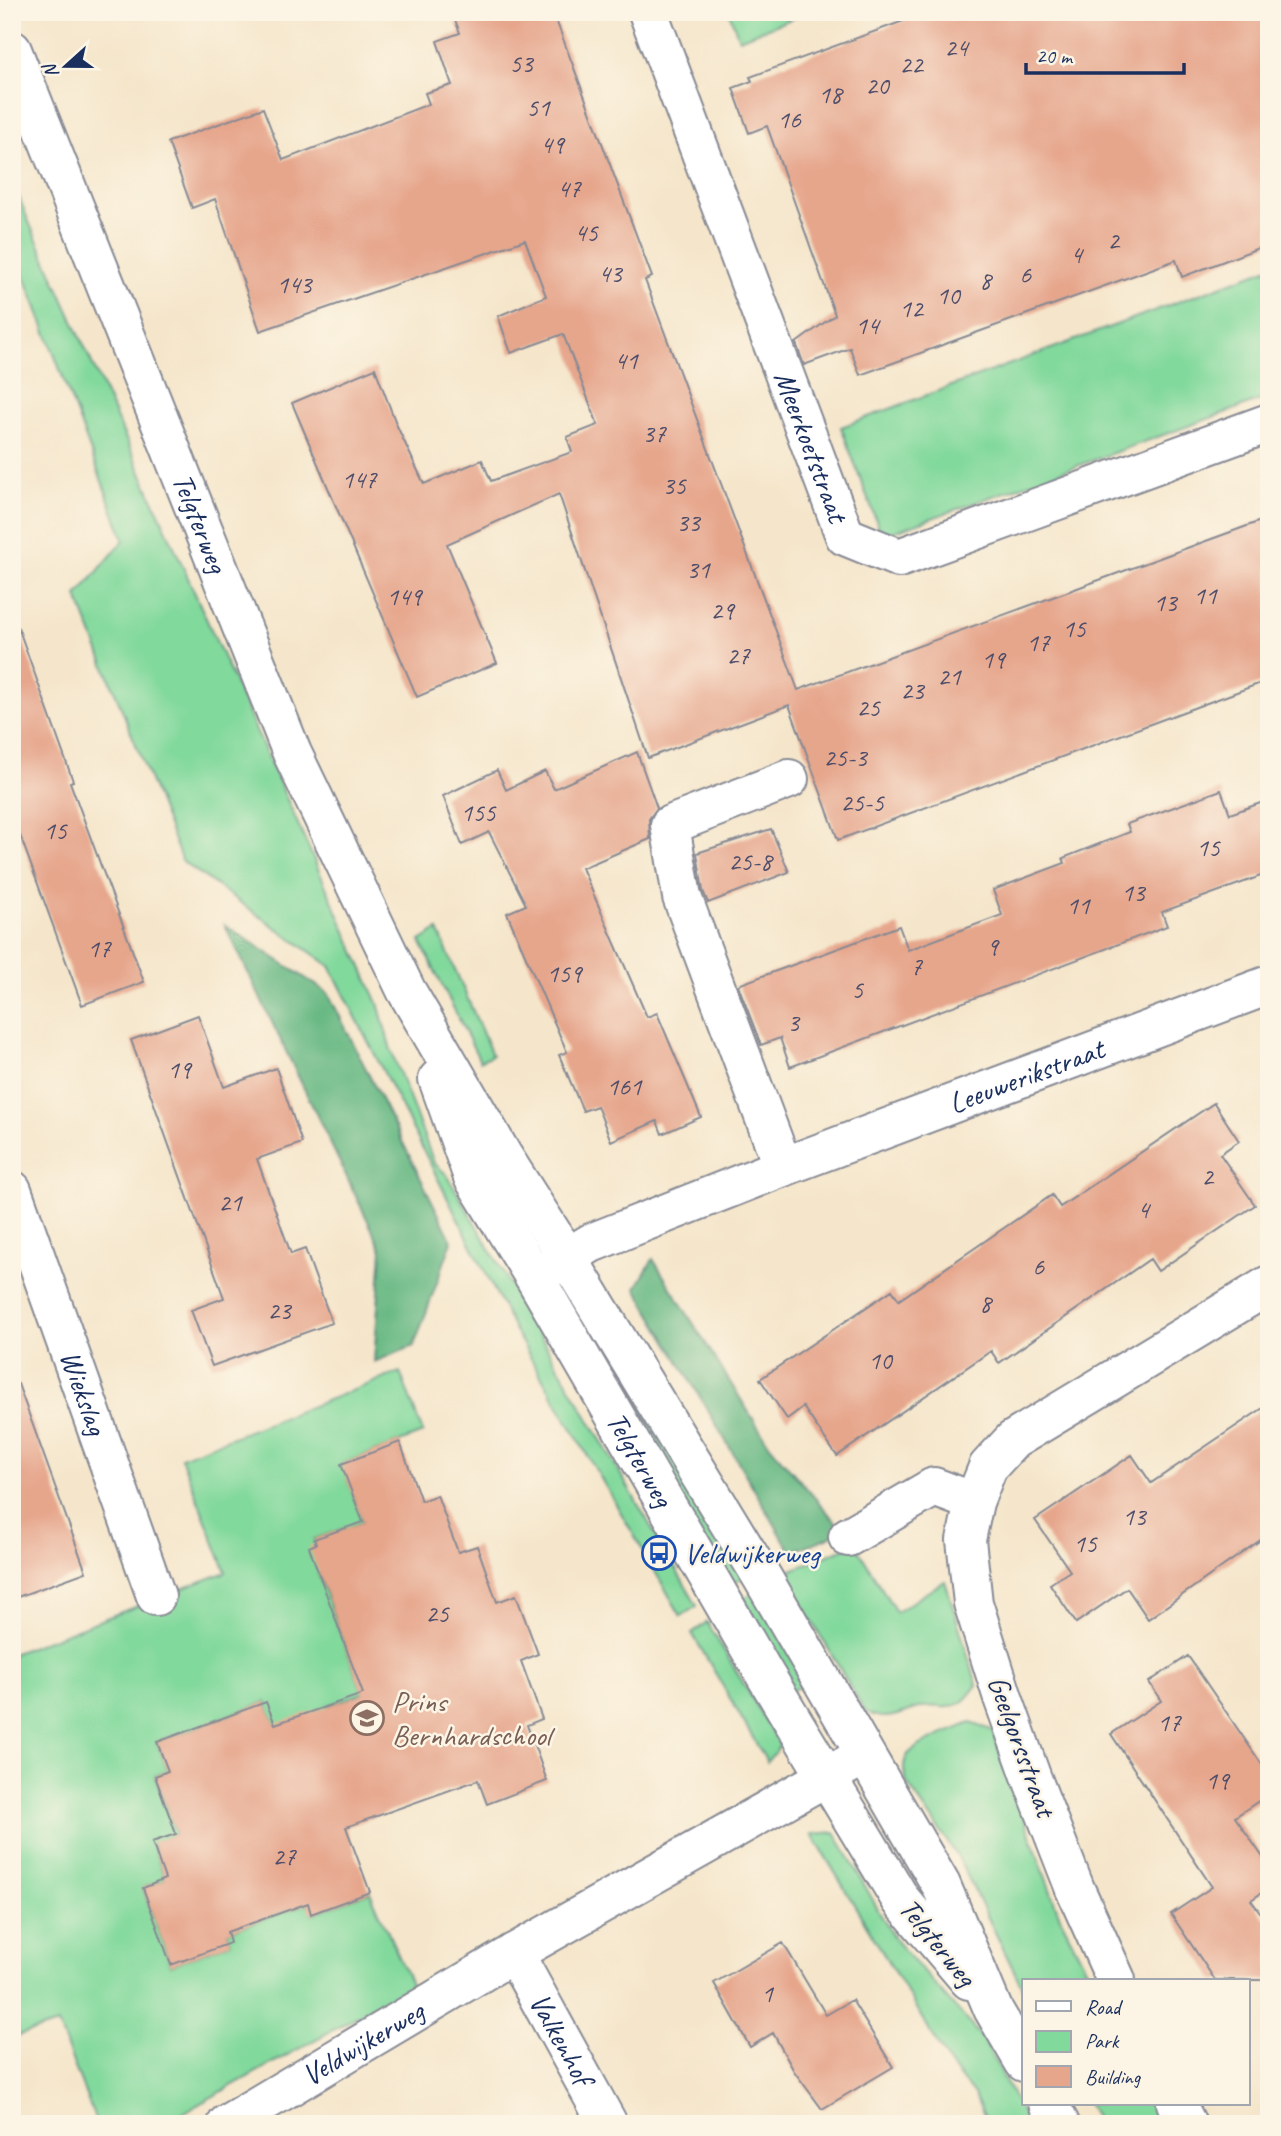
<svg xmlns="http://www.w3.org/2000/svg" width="1281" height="2136" font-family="Caveat,sans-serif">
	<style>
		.green { fill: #82d99c; stroke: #4e847d; stroke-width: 2 }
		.forest { fill: #69b984; stroke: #427471; stroke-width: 2 }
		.building { fill: #e6a68c }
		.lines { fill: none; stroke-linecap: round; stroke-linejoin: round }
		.minor-casing { stroke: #888a94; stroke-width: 42 }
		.minor { stroke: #fff; stroke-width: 38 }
		.labels { text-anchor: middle; stroke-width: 5; stroke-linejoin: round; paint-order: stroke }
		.number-label { font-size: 26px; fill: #4e4d6a }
		.street-label { font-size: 30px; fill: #1b2f5e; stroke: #fcf5e5 }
		.transit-label { font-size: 30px; fill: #164399; stroke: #fcf5e5; text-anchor: start }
		.education-label { font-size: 30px; fill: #785e54; stroke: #fcf5e5; text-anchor: start }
	</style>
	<rect width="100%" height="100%" fill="#fcf5e5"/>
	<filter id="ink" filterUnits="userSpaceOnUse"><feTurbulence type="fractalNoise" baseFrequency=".0143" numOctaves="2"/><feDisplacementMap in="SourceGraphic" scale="14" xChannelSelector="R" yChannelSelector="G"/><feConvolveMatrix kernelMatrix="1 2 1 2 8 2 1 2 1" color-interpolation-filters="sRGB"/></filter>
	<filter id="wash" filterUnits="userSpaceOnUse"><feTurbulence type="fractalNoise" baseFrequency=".00686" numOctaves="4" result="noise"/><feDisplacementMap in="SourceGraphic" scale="28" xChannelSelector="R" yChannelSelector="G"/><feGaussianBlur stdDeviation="1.57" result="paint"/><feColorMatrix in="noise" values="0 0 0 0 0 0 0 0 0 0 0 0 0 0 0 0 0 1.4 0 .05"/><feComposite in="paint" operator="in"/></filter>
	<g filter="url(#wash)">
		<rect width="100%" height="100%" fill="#f5e6cb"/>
		<path class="green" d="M729,12H809L739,39Z
			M12,179L28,220L378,1003L391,1050L434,1163L447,1175L697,1606L681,1616L515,1331L330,966L182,861L77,596L124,540L12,242Z
			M1269,268V397L882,536L841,427Z
			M438,930L492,1055L480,1061L420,941Z
			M606,1340L745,1576L728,1586L590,1350Z
			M400,1372L423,1433L342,1464L363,1522L314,1539L325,1569L318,1573L363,1693L329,1705L334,1719L280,1738L266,1702L157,1742L168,1771L155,1776L176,1834L152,1843L165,1879L143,1888L171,1965L230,1943L227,1932L308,1903L312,1914L370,1892L412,1986L163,2124H97L58,2024L12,2037V1654L226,1572L181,1457Z
			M855,1544L896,1612L945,1581L977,1685C972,1691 968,1698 962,1702C944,1712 939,1704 923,1707C902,1712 884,1725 864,1710L784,1573Z
			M754,1592L806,1682L790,1692L737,1602Z
			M707,1622L780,1745L767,1762L692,1633Z
			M971,1723L992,1730L1060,1917L1092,1980H1024V1991L958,1857L907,1783C904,1775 902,1765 907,1756C914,1744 957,1729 971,1723Z
			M835,1832L895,1940L984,2040L1028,2124H988L975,2096L950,2065L812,1834Z
			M1087,2103H1154L1165,2124H1099Z"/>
		<path class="forest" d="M225,925L328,993L452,1241L414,1346L374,1362L382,1250Z
			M653,1259L770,1446L842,1529L827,1538L791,1552L636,1288Z"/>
		<g id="blocks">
			<path class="building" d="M452,12H553L652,277L645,280L798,690L1269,518V680L838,840L789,705L648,758L559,494L447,544L497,663L417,697L292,403L375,368L397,426L424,484L482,460L491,481L572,452L567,437L598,425L563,334L511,353L498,316L546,296L525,240L260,331L215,199L192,208L168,142L263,108L283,160L429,104L425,93L452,85L437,41L460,33Z
				M928,12H1269V244L1182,277L1176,260L860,375L850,348L804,365L796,343L835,315L767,126L749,133L733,88L752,81L750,77Z
				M18,627L73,781L70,782L144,982L82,1005L12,813V628Z
				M637,752L657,808L649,819L650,839L582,868L647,1017L657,1013L701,1117L662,1134L657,1121L611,1141L597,1106L583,1111L559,1055L567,1052L507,913L526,905L489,832L462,845L443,796L497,770L506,790L545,771L554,789Z
				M1221,790L1230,814L1269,800V873L1162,912L1167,926L790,1067L780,1038L761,1045L738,985L899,926L908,950L1002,915L993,890L1065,863L1063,858L1130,832L1127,824Z
				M771,829L789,872L708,903L703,891L697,853Z
				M198,1015L224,1087L276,1068L302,1143L257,1159L291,1254L305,1249L332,1323L212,1366L191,1310L224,1298L131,1040Z
				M1214,1103L1239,1141L1220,1154L1255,1205L1158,1271L1150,1259L999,1363L991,1351L837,1456L803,1407L787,1419L760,1379L892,1290L899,1300L1052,1195L1060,1207Z
				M12,1384H18L86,1572L12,1599Z
				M1269,1404V1534L1148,1619L1127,1588L1076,1623L1050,1584L1070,1571L1035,1520L1132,1455L1151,1483Z
				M400,1442L421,1501L437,1495L458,1552L477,1546L497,1602L516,1595L538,1654L521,1661L542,1719L527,1725L547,1781L487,1804L478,1780L346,1827L370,1892L311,1914L308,1903L227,1932L230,1943L171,1965L143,1888L165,1879L152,1842L176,1834L155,1776L168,1771L157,1742L266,1702L275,1724L363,1694L309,1547L316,1544L314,1539L363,1522L341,1464Z
				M1188,1656L1269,1775V1794L1235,1817L1269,1866V1888L1251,1900L1269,1924V1980H1215L1171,1914L1212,1887L1111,1734L1161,1701L1149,1682Z
				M783,1943L826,2015L852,2000L893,2067L822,2109L794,2071L773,2033L750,2047L714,1983Z"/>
		</g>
	</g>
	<g filter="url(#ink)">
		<use href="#blocks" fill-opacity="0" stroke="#888a94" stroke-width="2"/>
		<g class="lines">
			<g class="minor-casing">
				<g id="minor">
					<path id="s1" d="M648,12L845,536L899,558L1269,423"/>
					<path id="s2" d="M12,50L292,753L406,990L504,1158L567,1257L762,1577L941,1885L993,2009L1024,2062"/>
					<path id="s3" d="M438,1079L473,1177L535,1278L764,1673L901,1900L969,1980"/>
					<path d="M783,1167L682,897L670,825L789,779"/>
					<path id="s4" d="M12,1190L156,1596"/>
					<path id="s5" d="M545,1271L591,1243L783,1167L1269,985"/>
					<path d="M848,1537L934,1487L974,1502"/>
					<path id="s6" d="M514,1953L608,2124"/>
					<path d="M1116,1980L1075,1889L1031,1776L1003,1698L973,1603L966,1540L974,1502L988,1467L1013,1440L1269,1285"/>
					<path d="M1048,2103L1060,2124"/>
					<path d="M1176,2103L1187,2124"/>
					<path id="s7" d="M227,2124L514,1953L849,1764"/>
				</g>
			</g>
			<use href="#minor" class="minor"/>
		</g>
	</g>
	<defs>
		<g id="bus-ring" transform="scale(1.75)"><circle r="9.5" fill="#fcf5e5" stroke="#1a4fb4" stroke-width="1.5"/><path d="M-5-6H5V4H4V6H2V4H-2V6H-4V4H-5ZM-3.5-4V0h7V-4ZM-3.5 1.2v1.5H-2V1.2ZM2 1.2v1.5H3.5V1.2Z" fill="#1a4fb4"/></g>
		<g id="school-ring" transform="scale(1.75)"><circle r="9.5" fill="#fcf5e5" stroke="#8d6e63" stroke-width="1.5"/><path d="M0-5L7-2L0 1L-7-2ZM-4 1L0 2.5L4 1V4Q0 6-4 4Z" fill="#8d6e63"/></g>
	</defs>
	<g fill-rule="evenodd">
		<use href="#bus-ring" x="659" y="1553"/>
		<use href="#school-ring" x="367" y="1718"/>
	</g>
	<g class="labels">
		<g class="number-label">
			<text x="956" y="56">24</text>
			<text x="521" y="72">53</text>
			<text x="911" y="73">22</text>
			<text x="877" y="94">20</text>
			<text x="830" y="103">18</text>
			<text x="538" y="116">51</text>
			<text x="789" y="128">16</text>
			<text x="552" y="153">49</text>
			<text x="569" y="197">47</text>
			<text x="586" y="241">45</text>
			<text x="1113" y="249">2</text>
			<text x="1076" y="263">4</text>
			<text x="610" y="282">43</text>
			<text x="1025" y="283">6</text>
			<text x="985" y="289">8</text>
			<text x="294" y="293">143</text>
			<text x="948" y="304">10</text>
			<text x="911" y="317">12</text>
			<text x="867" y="334">14</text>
			<text x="626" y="369">41</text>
			<text x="654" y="442">37</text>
			<text x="359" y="488">147</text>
			<text x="674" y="494">35</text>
			<text x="688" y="531">33</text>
			<text x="698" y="578">31</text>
			<text x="1205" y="604">11</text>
			<text x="404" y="605">149</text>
			<text x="1165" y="611">13</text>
			<text x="722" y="619">29</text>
			<text x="1074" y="637">15</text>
			<text x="1038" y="651">17</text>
			<text x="738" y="664">27</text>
			<text x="993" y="668">19</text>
			<text x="949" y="685">21</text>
			<text x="912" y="699">23</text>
			<text x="868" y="716">25</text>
			<text x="845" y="766">25-3</text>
			<text x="862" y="811">25-5</text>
			<text x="478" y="821">155</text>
			<text x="55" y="839">15</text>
			<text x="1208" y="856">15</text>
			<text x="750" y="870">25-8</text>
			<text x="1133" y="901">13</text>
			<text x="1078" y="914">11</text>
			<text x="992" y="955">9</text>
			<text x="99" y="957">17</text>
			<text x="916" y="975">7</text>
			<text x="564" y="982">159</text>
			<text x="857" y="998">5</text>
			<text x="793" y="1031">3</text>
			<text x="179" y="1078">19</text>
			<text x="624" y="1095">161</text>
			<text x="1207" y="1185">2</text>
			<text x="230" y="1211">21</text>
			<text x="1143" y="1218">4</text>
			<text x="1038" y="1275">6</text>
			<text x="985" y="1312">8</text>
			<text x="279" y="1319">23</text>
			<text x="880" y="1369">10</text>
			<text x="1134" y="1525">13</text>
			<text x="1085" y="1552">15</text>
			<text x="437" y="1622">25</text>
			<text x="1169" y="1731">17</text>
			<text x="1217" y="1789">19</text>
			<text x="284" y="1865">27</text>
			<text x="767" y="2002">1</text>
		</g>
		<g class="street-label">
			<text dy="10" stroke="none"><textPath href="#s1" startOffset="464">Meerkoetstraat</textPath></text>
			<text dy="10" stroke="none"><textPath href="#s2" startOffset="509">Telgterweg</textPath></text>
			<text dy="10" stroke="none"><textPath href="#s5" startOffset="520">Leeuwerikstraat</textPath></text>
			<text dy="10" stroke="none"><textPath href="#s4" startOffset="215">Wiekslag</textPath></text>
			<text dy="10" stroke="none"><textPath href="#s3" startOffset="432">Telgterweg</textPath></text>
			<text transform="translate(1022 1746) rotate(70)" y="10">Geelgorsstraat</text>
			<text transform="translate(938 1942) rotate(51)" y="10">Telgterweg</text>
			<text dy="10" stroke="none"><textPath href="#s6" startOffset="98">Valkenhof</textPath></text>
			<text dy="10" stroke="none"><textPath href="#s7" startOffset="158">Veldwijkerweg</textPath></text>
		</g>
		<g class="transit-label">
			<text x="684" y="1563">Veldwijkerweg</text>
		</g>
		<g class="education-label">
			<text x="392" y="1711">Prins<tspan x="392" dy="34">Bernhardschool</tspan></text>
		</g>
	</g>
	<rect width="1281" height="2136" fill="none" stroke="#fcf5e5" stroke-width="42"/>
	<rect x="1022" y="1979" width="228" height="126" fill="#fcf5e5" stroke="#a2a6af" stroke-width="2"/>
	<rect x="1036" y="2001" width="35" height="10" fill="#ffffff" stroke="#a2a6af" stroke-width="2"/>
	<text x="1085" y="2014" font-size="21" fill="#1b2f5e">Road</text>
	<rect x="1036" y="2031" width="35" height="21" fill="#82d99c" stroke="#a2a6af" stroke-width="2"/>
	<text x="1085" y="2048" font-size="21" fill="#1b2f5e">Park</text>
	<rect x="1036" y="2066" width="35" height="21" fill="#e6a68c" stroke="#a2a6af" stroke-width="2"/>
	<text x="1085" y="2084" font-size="21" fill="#1b2f5e">Building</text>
	<g transform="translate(66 66) rotate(249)" stroke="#fcf5e5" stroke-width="5" paint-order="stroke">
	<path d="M0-5L12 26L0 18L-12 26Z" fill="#1b2f5e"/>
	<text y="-10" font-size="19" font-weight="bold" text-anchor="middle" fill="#1b2f5e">N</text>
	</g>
	<path d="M1026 63v10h158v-10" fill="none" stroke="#1b2f5e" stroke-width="3.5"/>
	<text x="1036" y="63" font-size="21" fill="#1b2f5e" stroke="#fcf5e5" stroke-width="5" paint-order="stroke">20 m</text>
</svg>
